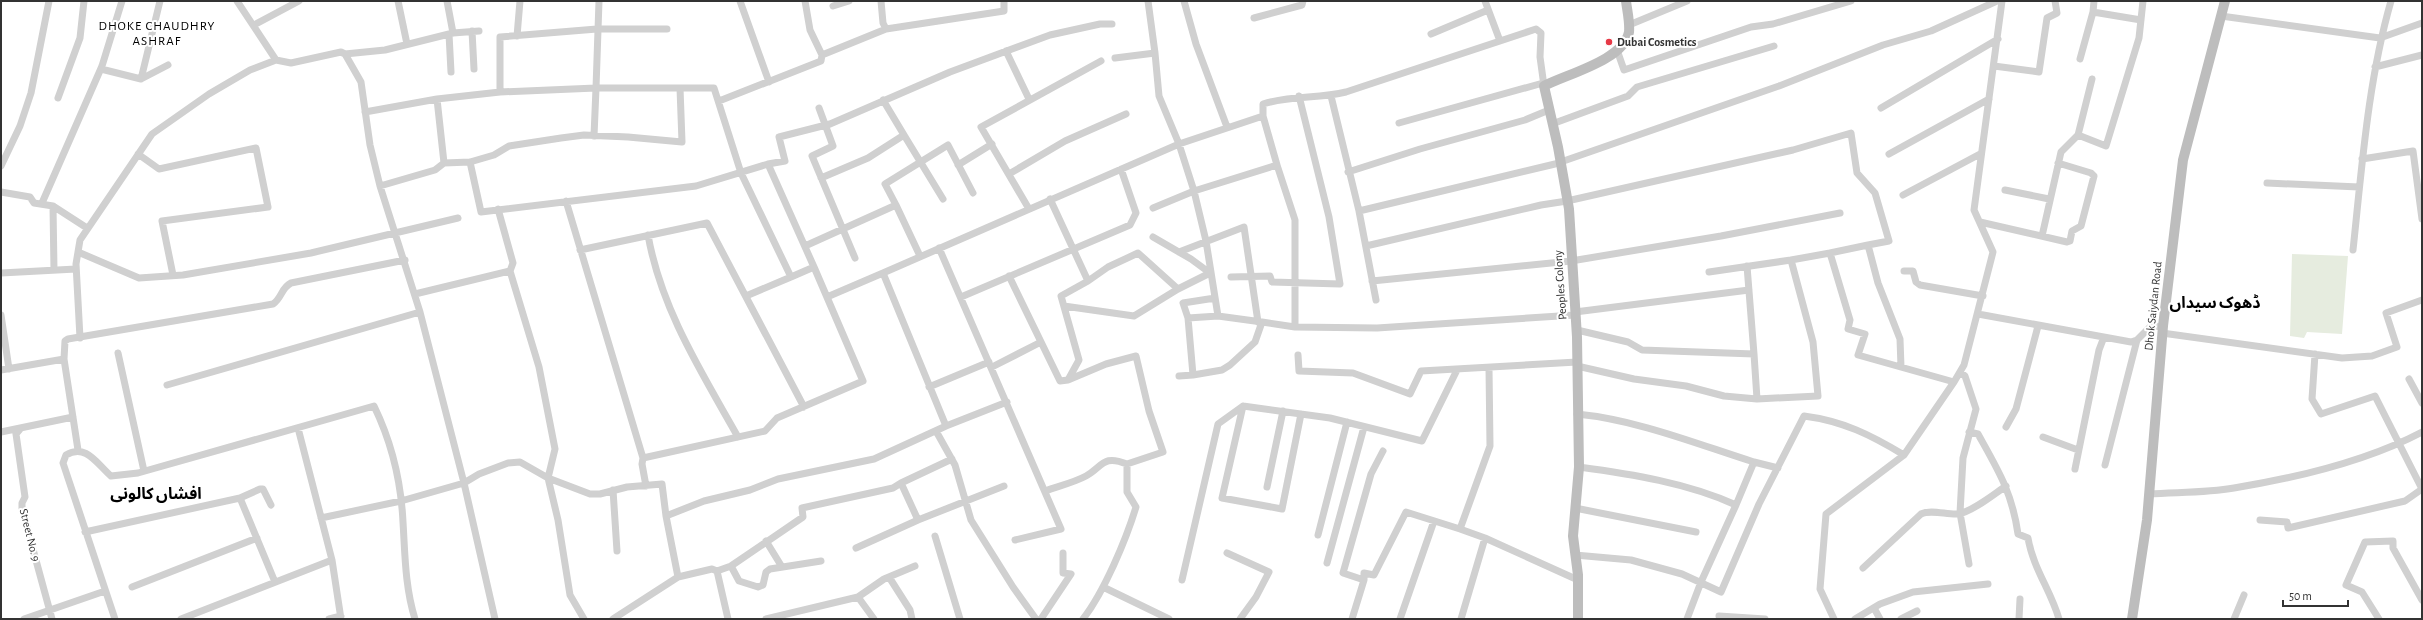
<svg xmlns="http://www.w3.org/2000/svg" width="2423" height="620" font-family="'Alegreya Sans','Noto Sans Arabic',sans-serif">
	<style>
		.green { fill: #e6ecdf }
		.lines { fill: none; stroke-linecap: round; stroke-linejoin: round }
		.street { stroke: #d0d0d0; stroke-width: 7 }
		.secondary { stroke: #bdbdbd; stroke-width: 10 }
		.poi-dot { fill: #e63946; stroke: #fff; stroke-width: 1.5 }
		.labels { text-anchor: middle; stroke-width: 4; stroke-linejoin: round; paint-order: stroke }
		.poi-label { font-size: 12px; font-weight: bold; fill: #333; stroke: #fff; text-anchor: start }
		.street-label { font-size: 12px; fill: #333; stroke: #fff }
		.neighbourhood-label { font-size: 13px; letter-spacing: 1px; fill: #000; stroke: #fff }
		.district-label { font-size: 16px; font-weight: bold; fill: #000; stroke: #fff }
	</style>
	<rect width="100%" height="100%" fill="#fff"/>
	<path class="green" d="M2292,254L2348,256L2342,334L2307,332L2304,338L2290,336Z"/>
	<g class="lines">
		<path class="street" d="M237,1L276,60L291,63L341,52L345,54L361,82L370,145L380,186L420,312L464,483L495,619
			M398,1L407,44
			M447,1L453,33
			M740,1L769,82
			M805,1L810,30L822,55L886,29L883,23L881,1
			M1184,1L1196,44L1227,127
			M1485,1L1500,41
			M833,6L849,1
			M2093,12L2141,20
			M2221,16L2380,38L2422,23
			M1254,18L1302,5L1303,1
			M254,25L299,1
			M1629,25L1687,1
			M886,29L1004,11V1
			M472,31L474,69
			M449,34L451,72
			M1431,34L1488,10
			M517,36L520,1
			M1617,50L1624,70L1751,27L1773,24L1851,1
			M1006,51L1029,99
			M1155,53L1159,96L1179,144L1194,191L1206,241L1218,316L1188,318L1183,303L1215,298
			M345,54L385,50L453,33L479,31
			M1115,58L1155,53L1148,1
			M2080,59L2093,12L2094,1
			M1994,66L2039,72L2047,18L2057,13L2055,1
			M2375,67L2422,55
			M101,69L141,79L168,65
			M141,79L160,1
			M2092,79L2078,135L2106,146L2139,38L2143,1
			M500,92V37L597,29H667
			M1331,96L1359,211L1376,300
			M58,98L80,38L84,1
			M437,99L444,163
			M719,101L821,61L822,55
			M819,108L833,146L812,156L855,258
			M1881,108L1998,39
			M365,112L437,99L500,92L596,88L594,136
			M1399,123L1543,83
			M1552,124L1628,96L1637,87L1774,46
			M904,135L943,199
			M138,154L159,169L256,148L268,207L162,221L173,275
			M1889,154L1989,99
			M2362,159L2413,151L2422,219
			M470,162L481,212L696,186L768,164L814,267L791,277L741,173L714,88H596L599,1
			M768,164L785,161L779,137L830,124L950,72L1050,35L1100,24H1112
			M958,165L992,144
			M1,166L20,126L31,93L49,1
			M1348,172L1420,149L1525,120L1549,110
			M1009,174L1065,141L1126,114
			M821,178L868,158L904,135L883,100
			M2267,183L2359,187
			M380,186L435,170L444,163L470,162L494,155L509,146L561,138L584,135L628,137L682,142L680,88
			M2005,190L2049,199
			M1,192L30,197L34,203L53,206L87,228
			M1903,195L1980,154
			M566,201L643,458L765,431L777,418L863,381L814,267
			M42,203L102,66L122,1
			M896,205L885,184L948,145L973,193
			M53,206L54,270
			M1153,208L1194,191L1277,165L1263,116
			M498,209L513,263L510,271
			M1029,209L981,127L1101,61
			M1359,211L1555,164L1779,86L1883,45L1931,31L1997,1
			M1980,222L2067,242L2070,241L2072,231L2081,226L2094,176L2091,173L2058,163
			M648,235C661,309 702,373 738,437
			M2042,236L2061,152L2078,135
			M1153,237L1191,259L1210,273L1178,289
			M805,246L896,205L920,256
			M1366,246L1541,205L1567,201L1793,150L1851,133L1857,173L1875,193L1889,241L1868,245
			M939,248L1061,529L1015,540
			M580,250L707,223L804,407
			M2353,250C2362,166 2368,81 2391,1
			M78,252L139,278L183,275L311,253L458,218
			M1179,252L1244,227L1258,322
			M1830,253L1868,245L1878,283L1900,339L1901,367
			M1791,260L1830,253L1850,320L1848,329L1865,334L1858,355L1954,382L1904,455L1826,514L1820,589L1834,619
			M1747,266L1754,354
			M1904,271H1913L1916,282L1920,285L1983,296
			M1,273L76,269
			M883,273L1179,144L1263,116V104C1291,95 1318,99 1346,92L1536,29L1541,33L1540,57L1544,86
			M1009,276L1060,381L1068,380L1079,360L1061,296L1088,281L1050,199
			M1231,277L1270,276L1272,282L1340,284L1329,217L1299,96
			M1372,281L1571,261L1721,236L1840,213
			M415,294L510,271L539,367L555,449L548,478L558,520L570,595L584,619
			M746,296L791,277
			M961,297L1130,225L1136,213L1121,169
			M1064,306L1134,316L1178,289L1138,253L1108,267L1088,281
			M1575,312L1749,290
			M1978,314L2131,342L2137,340L2150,327L2163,326
			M1,315L9,369
			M1262,322L1295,327V220L1277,165
			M1295,327L1377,328L1575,315
			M1577,330L1628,342L1642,350L1754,354L1757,399
			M2162,333L2342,358L2372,356L2397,347L2386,313L2422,300
			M80,338L76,264L80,240L152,134L209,94L250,70L276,60
			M118,353L144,471
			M2315,354L2312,399L2321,414L2375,396L2422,489
			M1298,355L1299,371L1353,373L1410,394L1421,371L1577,362
			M1577,366L1634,379L1686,386L1724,396L1757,399L1818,396L1813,342L1791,260L1709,272
			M992,367L1041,342
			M1,370L64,359
			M1960,372L1965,376L1976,409L1963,458L1960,513L1969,564
			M1193,375L1222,370L1230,365L1255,342L1262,322L1218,316
			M1179,376L1193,375L1188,318
			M2409,379L2422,403
			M1954,382L1964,365L1993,252L1974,210L2002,1
			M167,385L420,312
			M929,387L989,362
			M1243,406L1222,498L1282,509L1301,414
			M1577,414C1638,420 1697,444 1754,462
			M946,426L1007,402
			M2006,427L2016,409L2038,326
			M21,428L16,434L25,497L22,503V509L52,619
			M298,428L332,560L341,619
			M936,431L955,465L971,520L1013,587L1036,619
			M1,432L73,417
			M1969,432L1978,434C1998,470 2012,492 2018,534L2028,538C2033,568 2051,591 2059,619
			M2043,437L2078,450
			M78,450L64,359L65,341L68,339L273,304C282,298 281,288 291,283L405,260
			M643,458L642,464L646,486
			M2105,465L2137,340
			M1579,467C1631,474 1688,483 1736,505L1701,582L1687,619
			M2075,469L2099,350L2104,337
			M901,483L952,459
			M1267,487L1283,411
			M613,490L617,551
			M1045,491C1058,486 1073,483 1086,476C1103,467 1102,454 1127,464L1163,452L1149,411L1136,356L1106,364L1068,380
			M2149,494C2177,492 2206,493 2234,488C2295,478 2367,461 2422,432
			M240,498L275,582
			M1736,505L1754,462L1778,468
			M1575,508L1696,532
			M666,516L678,577L712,569L717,571L728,619
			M321,518L401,501L464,483L479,474L508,463L520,462L548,478L590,494H600L627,487L662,484L666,516L704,501L750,490L778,479L874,459L946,426L883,273L827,297
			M918,520L1004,486
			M2260,520L2287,522L2288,528L2405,501L2422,489
			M85,532L240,498L260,489H263L271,505
			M1318,535L1347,422
			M935,536L960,619
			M1485,538L1460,529L1490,446L1489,368
			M766,541L782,567
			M1227,553L1269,572L1256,597L1240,619
			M1575,555L1631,560L1682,574L1721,592L1759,504L1804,416C1843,421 1871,435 1904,455
			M1327,563L1364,427
			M731,566L739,581L758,587L763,585L766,572L770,569L821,561
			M1863,568L1921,514C1931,509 1947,515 1958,514C1972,512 1994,494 2006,486
			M717,571L731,566L803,517L802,508L893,488L901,483L918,520L856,548
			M889,577L910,610L912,619
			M1182,580L1218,424L1243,406L1330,418L1422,441L1457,370
			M1364,580L1343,573L1371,474L1383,451
			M132,587L257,538
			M1103,587L1169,619
			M858,597L884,579L915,566
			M1874,608L1880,619
			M1719,616L1765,619
			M24,619L105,591
			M115,619L63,463L66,455C86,443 97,464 111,476L138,473L374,406C392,443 401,481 403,522C405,554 405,587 415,619
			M181,619L332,560
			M329,619L341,616
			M613,619L678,577
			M766,619L858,597L874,619
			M1041,619L1071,574L1063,573V553
			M1083,619C1104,592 1126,540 1136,507L1127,492V464
			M1352,619L1364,580V573L1374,575L1406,512L1460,529
			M1400,619L1434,521
			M1461,619L1485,538L1578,580
			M1855,619L1880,604L1913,592L1988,584
			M1901,619L1917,611
			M2019,619L2020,599
			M2234,619L2244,595
			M2379,619L2362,592L2346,585L2365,542L2393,541V548L2422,600"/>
		<path class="secondary" d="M1578,619V575L1573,536L1579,467L1577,337L1569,209L1558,147L1544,86C1567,74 1624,60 1629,32C1630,22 1627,10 1626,1
			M2132,619L2147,520L2163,326L2183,160L2225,1"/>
	</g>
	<circle class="poi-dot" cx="1609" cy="42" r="4"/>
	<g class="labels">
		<g class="poi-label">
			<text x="1617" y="46">Dubai Cosmetics</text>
		</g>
		<g class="street-label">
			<text transform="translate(1560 285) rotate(-94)" y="4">Peoples Colony</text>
			<text transform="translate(2153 306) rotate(-84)" y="4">Dhok Saiydan Road</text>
			<text transform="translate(30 535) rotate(76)" y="4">Street No. 9</text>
		</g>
		<g class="neighbourhood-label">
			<text x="157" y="30">DHOKE CHAUDHRY<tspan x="157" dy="15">ASHRAF</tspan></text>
		</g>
		<g class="district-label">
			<text x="2215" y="308">ڈھوک سیداں</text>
			<text x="156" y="499">افشاں کالونی</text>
		</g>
	</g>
	<rect width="2423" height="620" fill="none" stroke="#333333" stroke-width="4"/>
	<path d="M2283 600v6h65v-6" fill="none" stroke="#333333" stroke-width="2"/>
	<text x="2289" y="600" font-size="12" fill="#333333" stroke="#ffffff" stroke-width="3" paint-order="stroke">50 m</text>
</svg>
